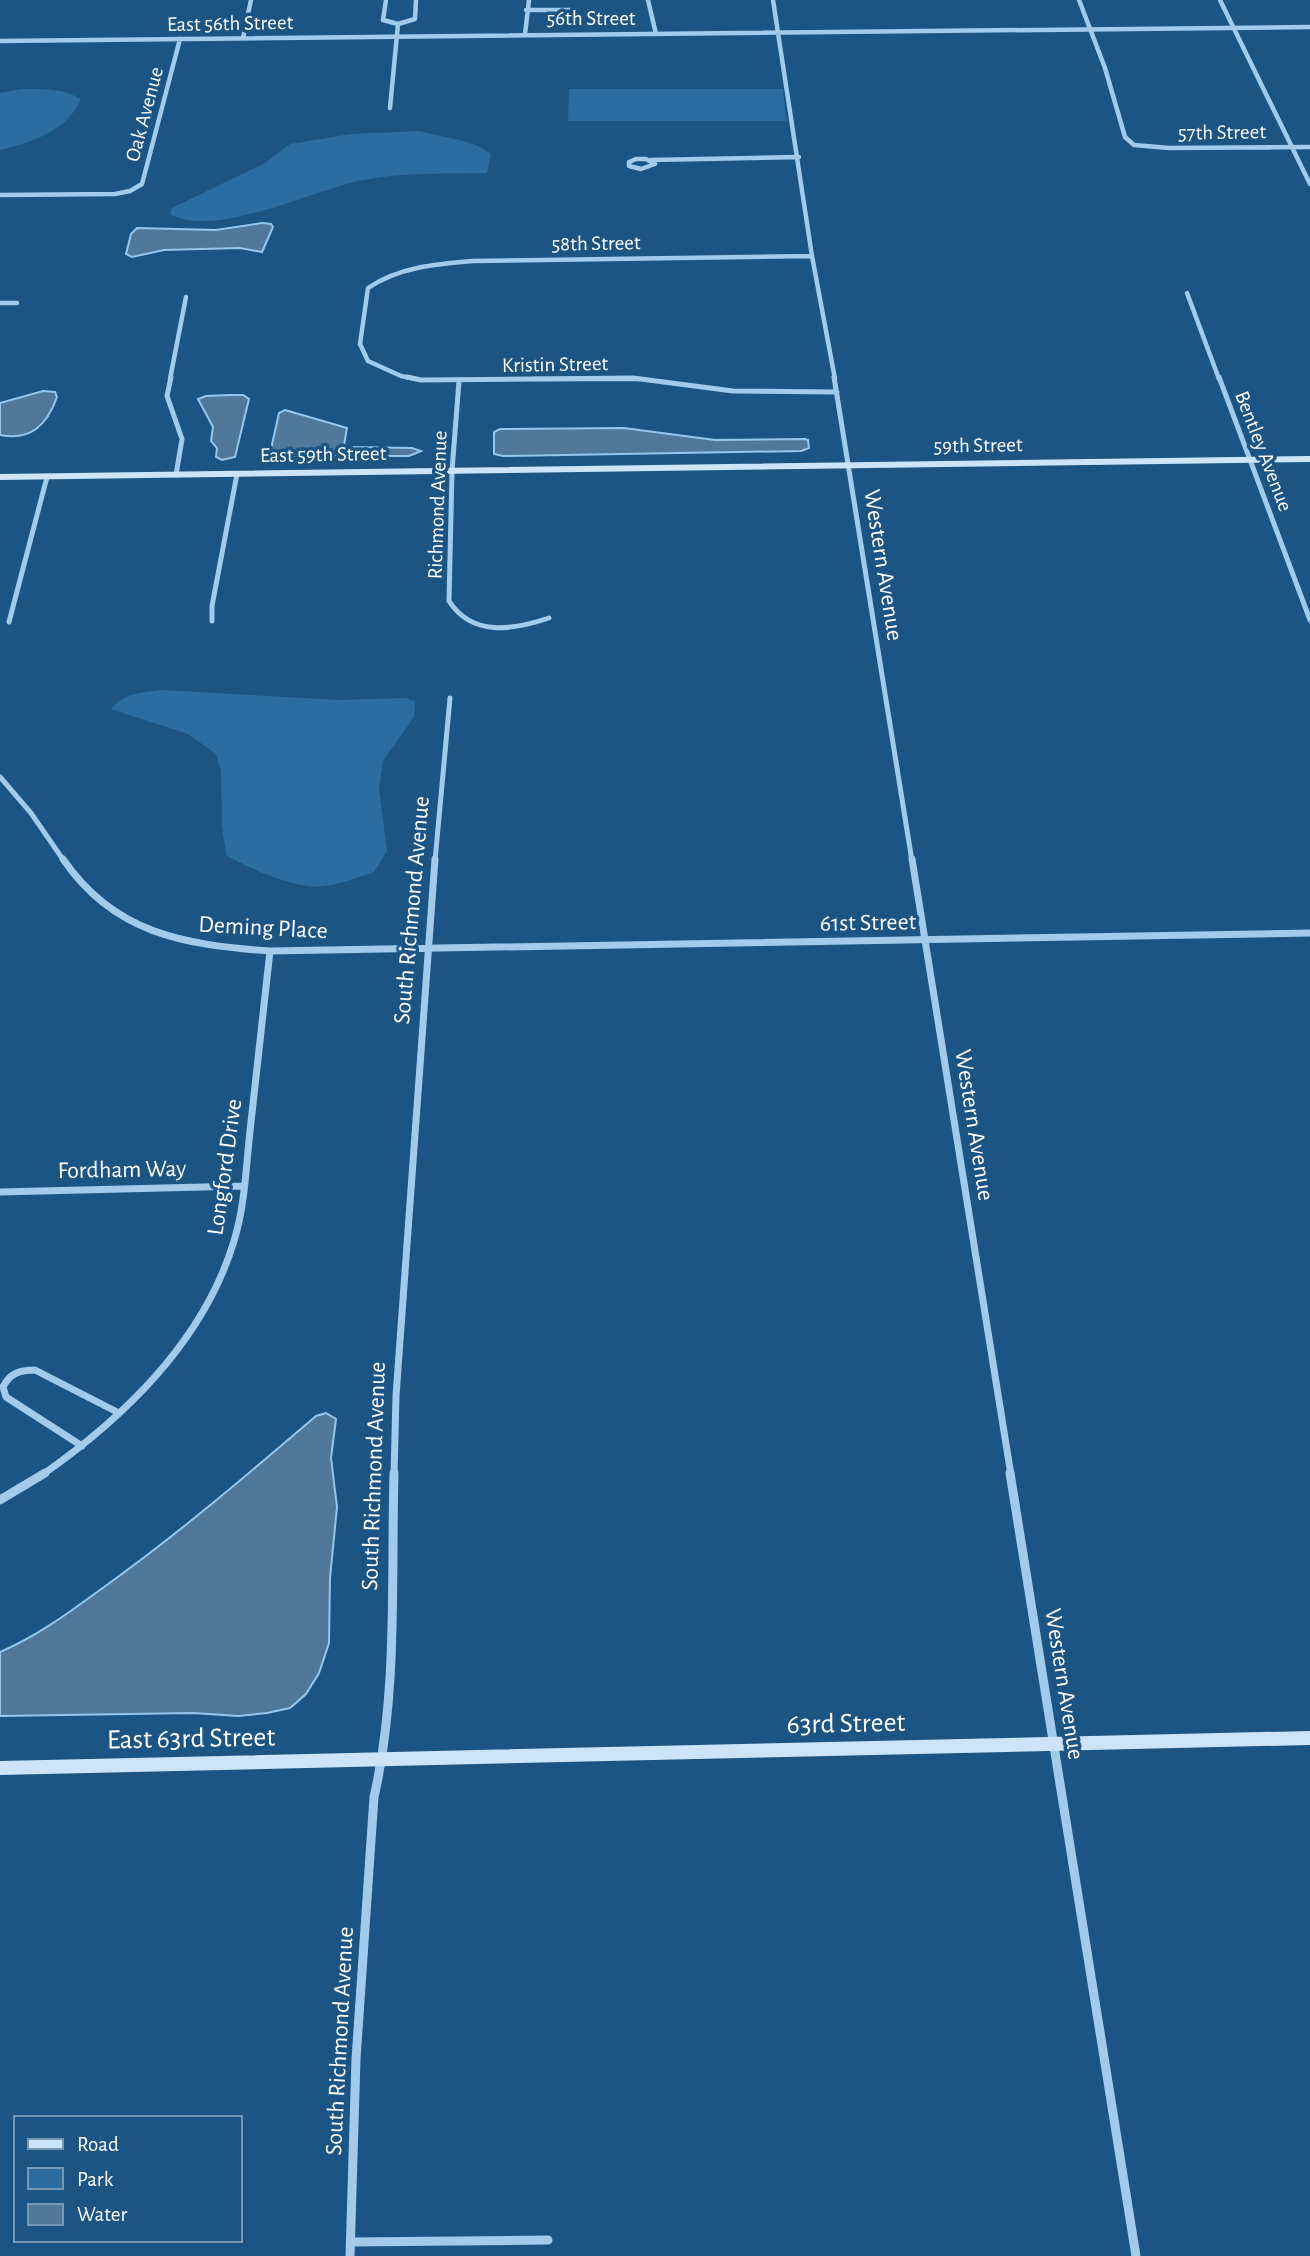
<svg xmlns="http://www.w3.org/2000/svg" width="1310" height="2256" font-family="'Alegreya Sans',sans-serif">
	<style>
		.green { fill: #2b6da0 }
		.water { fill: #4f789b; stroke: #95c7ed; stroke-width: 2 }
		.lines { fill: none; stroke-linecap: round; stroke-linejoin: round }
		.street-far3 { stroke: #a2cbeb; stroke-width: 4.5 }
		.street-far2 { stroke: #a2cbeb; stroke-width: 5 }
		.street-far1 { stroke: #a2cbeb; stroke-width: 7 }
		.street { stroke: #a2cbeb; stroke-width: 9 }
		.secondary { fill: #cde4f8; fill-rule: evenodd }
		.labels { text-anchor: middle; stroke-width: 7; stroke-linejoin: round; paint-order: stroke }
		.far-street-label { font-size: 21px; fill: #fff; stroke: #1c5484 }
		.street-label { font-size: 24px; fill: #fff; stroke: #1c5484 }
		.near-street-label { font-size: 28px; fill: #fff; stroke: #1c5484 }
	</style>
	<rect width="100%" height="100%" fill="#1c5484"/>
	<path class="green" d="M21,89C43,89 62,88 81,99C67,131 33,142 0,150V93Z
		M569,89H783L786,121H568Z
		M420,131C443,138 473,139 491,154L487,173C447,174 403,172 363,180C316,189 213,240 170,214L172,208L265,163L290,144L351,134Z
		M163,690L339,700L407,698L415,702L414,717L383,761L379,789L387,851L374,872C355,878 330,889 309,886C284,883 248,868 226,855L222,826L221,771L216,754L188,734L111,709C124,693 143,692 163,690Z"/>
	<path class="water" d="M262,223L271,224L273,227L262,252L240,248L164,250L132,257L126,254L131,234L137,228L216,230Z
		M43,391L55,392L57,397C47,425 31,441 0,435V403Z
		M229,395H243L249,399L235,457L222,460L216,457L217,448L211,441L213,427L198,399L206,396Z
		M285,410L347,428L344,445L348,447L412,448L421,451L409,456H277L271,449L279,413Z
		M624,428L715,440L805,439L808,440L809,448L801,451L503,456L494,454V432L500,429Z
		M326,1413L336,1419L331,1458L337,1507L330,1578L329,1643L319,1673L306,1694L290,1708L267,1713L238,1716L193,1713L0,1716V1652C38,1636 71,1611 104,1587C178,1534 247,1475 316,1416Z"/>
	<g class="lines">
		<path class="street-far3" d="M386,0L383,20L398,24L415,19L416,0
			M648,0L656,34
			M773,0L812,256L835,379
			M1079,0L1105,68L1125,137L1134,145L1169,148L1310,147
			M1220,0L1310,184
			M526,10H575
			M525,34L529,0
			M243,38L251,0
			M0,41L1310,27
			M390,108L398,24
			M636,159H646L655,164L641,169L629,166V162Z
			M651,160L799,157
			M0,195L115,194L130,191L142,184L180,39
			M1187,293L1219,379
			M0,303H17
			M170,379L186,297
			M416,379L401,376L368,361L360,344L368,288C399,267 436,264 473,261L812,256
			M533,379H640"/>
		<path class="street-far2" d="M171,377L167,396L182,439L176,475
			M407,377L421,380L633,378L733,391L837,392
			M834,377L912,861
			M1219,377L1310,620
			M459,381L452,471L449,601C472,637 513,630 549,618
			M212,621V606L237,474
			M9,622L47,477
			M0,777L31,813L64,861
			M435,861L450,698"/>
		<path class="street-far1" d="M63,859C114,934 185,945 270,951L1310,933
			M912,859L1011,1475
			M0,1192L244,1186
			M82,1446L6,1397L3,1387C10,1373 20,1370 35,1370L119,1413
			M42,1475C125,1417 204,1341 234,1241C245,1205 246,1167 250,1131C257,1071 263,1011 270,951
			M394,1475L396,1396L435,859"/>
		<path class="street" d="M1010,1473L1136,2256
			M0,1500L45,1473
			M351,2242L548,2240
			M350,2256L356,2059L374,1797C398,1693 391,1579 394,1473"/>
		<path class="secondary" d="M1310,456V462L0,480V474Z
			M1310,1731V1745L0,1775V1761Z"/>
	</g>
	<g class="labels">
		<g class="far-street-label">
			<text x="591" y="25">56th Street</text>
			<text transform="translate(230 23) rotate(-1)" y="7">East 56th Street</text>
			<text transform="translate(144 114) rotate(-75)" y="7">Oak Avenue</text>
			<text transform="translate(1222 132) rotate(-1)" y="7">57th Street</text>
			<text transform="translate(596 243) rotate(-1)" y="7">58th Street</text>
			<text transform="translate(555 364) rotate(-1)" y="7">Kristin Street</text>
			<text transform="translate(978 445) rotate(-1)" y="7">59th Street</text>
			<text transform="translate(1264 451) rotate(69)" y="7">Bentley Avenue</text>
			<text transform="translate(323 454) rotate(-1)" y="7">East 59th Street</text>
			<text transform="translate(437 505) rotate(-88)" y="7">Richmond Avenue</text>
		</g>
		<g class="street-label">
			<text transform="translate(884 565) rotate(81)" y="8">Western Avenue</text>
			<text transform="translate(411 910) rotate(-85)" y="8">South Richmond Avenue</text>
			<text transform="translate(868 922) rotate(-1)" y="8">61st Street</text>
			<text transform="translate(263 927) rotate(3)" y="8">Deming Place</text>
			<text transform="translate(975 1125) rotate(81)" y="8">Western Avenue</text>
			<text transform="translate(224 1167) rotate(-82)" y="8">Longford Drive</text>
			<text transform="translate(122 1169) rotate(-1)" y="8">Fordham Way</text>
			<text transform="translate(373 1476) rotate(-88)" y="8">South Richmond Avenue</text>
			<text transform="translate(1065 1684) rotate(81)" y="8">Western Avenue</text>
			<text transform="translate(339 2041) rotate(-87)" y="8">South Richmond Avenue</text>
		</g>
		<g class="near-street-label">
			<text transform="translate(846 1722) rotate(-1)" y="10">63rd Street</text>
			<text transform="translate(191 1737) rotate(-1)" y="10">East 63rd Street</text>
		</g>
	</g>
	<rect x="14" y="2116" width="228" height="126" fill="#1c5484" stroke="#7798b5" stroke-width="2"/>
	<rect x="28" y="2139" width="35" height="10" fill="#cde4f8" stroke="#7798b5" stroke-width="2"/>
	<text x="77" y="2151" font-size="21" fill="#ffffff">Road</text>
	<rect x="28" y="2168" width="35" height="21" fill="#2b6da0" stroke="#7798b5" stroke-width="2"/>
	<text x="77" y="2186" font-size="21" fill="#ffffff">Park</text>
	<rect x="28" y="2204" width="35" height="21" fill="#4f789b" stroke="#7798b5" stroke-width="2"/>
	<text x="77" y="2221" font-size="21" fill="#ffffff">Water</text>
</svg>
